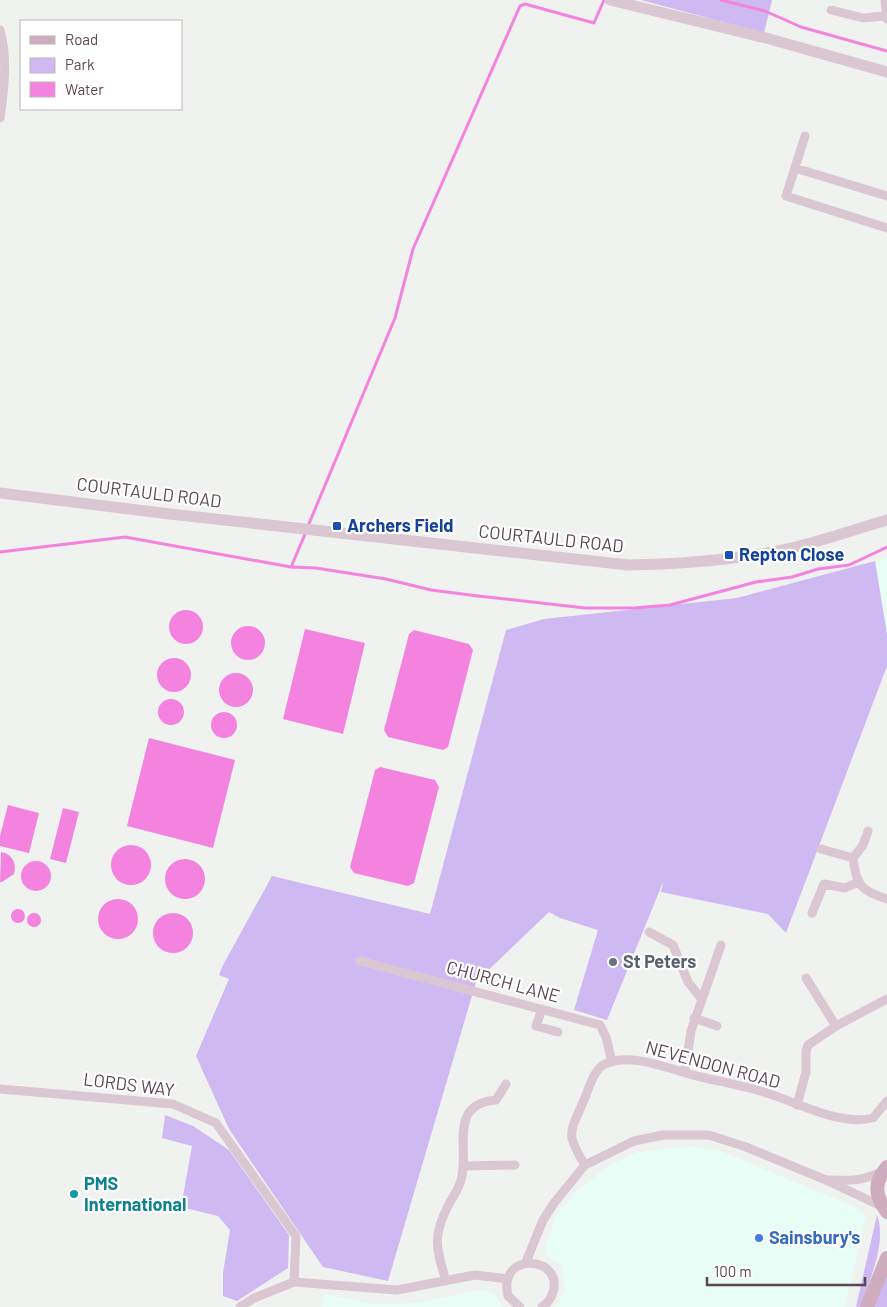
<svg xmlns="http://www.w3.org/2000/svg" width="887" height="1307" font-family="Barlow,sans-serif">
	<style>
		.commercial { fill: #e7fdf6 }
		.green { fill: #ceb9f3 }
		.water { fill: #f483df }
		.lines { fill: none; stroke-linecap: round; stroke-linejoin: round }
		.stream { stroke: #f483df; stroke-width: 3 }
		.minor { stroke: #dac7d2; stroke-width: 9 }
		.tertiary { stroke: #dac7d2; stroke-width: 11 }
		.primary { stroke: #d0acbf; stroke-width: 14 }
		.transit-dot { fill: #1a4fb4; stroke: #fff; stroke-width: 2 }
		.worship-dot { fill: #6b7280; stroke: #fff; stroke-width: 2 }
		.culture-dot { fill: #0f9aa8; stroke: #fff; stroke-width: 2 }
		.shop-dot { fill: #3f7fe0; stroke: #fff; stroke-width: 2 }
		.labels { text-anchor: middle; stroke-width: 4.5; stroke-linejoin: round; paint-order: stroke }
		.street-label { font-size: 18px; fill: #5e4553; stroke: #fff }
		.transit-label { font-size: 18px; font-weight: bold; fill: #164399; stroke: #fff; text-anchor: start }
		.worship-label { font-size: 18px; font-weight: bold; fill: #5b616d; stroke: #fff; text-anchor: start }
		.culture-label { font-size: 18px; font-weight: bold; fill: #0d838f; stroke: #fff; text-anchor: start }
		.shop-label { font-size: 18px; font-weight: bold; fill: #366cbe; stroke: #fff; text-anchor: start }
	</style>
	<rect width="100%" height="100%" fill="#eff2ef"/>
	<path class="commercial" d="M887,557V634L875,561Z
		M691,1147L718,1150L853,1206L866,1215L845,1307H554L559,1301L565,1289L561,1264L554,1261L547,1255L545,1247L556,1215L576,1191L612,1164L636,1153L665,1148Z
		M473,1291H487L496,1295L502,1307H321L325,1294L371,1304L417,1303Z"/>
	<path class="green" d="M641,0H772L764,33Z
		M875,561L887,634V666L786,933L768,914L661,892L663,882L607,1020L574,1010L598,930L560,918L549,912L476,982L388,1281L323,1267L229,1129L196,1056L229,979L219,975L222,967L272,876L430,914L506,630L544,619L737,598Z
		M165,1115L193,1126L229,1150L289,1235L288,1268L237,1301L223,1296V1273L230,1230L218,1216L181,1207L192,1146L162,1138Z
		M877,1215C887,1241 870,1281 860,1307H856Z
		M887,1276V1307H874Z"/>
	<path class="water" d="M169 627a17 17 0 1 1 34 0a17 17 0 1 1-34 0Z
		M231 643a17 17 0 1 1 34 0a17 17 0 1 1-34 0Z
		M305,629L365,643L343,734L283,719Z
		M414,630L469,644L473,650L448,747L443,750L388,737L384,730L409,634Z
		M157 675a17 17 0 1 1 34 0a17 17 0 1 1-34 0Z
		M219 690a17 17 0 1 1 34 0a17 17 0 1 1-34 0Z
		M158 712a13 13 0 1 1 26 0a13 13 0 1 1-26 0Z
		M211 725a13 13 0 1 1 26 0a13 13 0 1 1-26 0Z
		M149,738L235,760L213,848L127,826Z
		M380,767L435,780L439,787L414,883L408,886L354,873L350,867L375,770Z
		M8,805L39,813L29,853L0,846V836Z
		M63,808L79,812L66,863L50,859Z
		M111 865a20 20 0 1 1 40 0a20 20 0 1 1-40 0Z
		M1,852C12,854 17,863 14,874L2,882H0Z
		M165 879a20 20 0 1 1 40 0a20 20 0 1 1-40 0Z
		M21 876a15 15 0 1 1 30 0a15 15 0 1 1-30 0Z
		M98 919a20 20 0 1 1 40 0a20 20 0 1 1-40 0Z
		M11 916a7 7 0 1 1 14 0a7 7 0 1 1-14 0Z
		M27 920a7 7 0 1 1 14 0a7 7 0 1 1-14 0Z
		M153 933a20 20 0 1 1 40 0a20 20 0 1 1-40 0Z"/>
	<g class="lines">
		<path class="stream" d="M721,0L765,11L801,27L887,51
			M308,526L395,318L413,249L520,6L525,4L594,23L604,0
			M306,532L291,567L316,568L386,579L431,590L478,596L585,608H634L670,605L756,582L792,577L818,569L849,565L887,547
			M0,552L125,537L291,567"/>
		<path class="minor" d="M885,0L887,19
			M831,10L863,18L885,16
			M0,30C8,58 4,90 0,118
			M805,136L786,196L887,228
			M795,168L887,196
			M868,831L863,845L853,858C856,885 861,891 887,899
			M821,849L853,858
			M812,913L824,884L845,888L858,882
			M649,932L673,945L688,982L701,998
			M360,961L600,1025L606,1037L612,1062
			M542,1009L536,1026L558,1032
			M694,1018L717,1026
			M836,1026L887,999
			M685,1071L691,1031L721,945
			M0,1089L173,1104L216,1123L296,1236L294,1282
			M797,1105L806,1072V1051L808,1045L836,1026L806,978
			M585,1165C565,1133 570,1133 584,1100C589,1089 593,1070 605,1064C631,1051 674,1071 701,1077C722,1082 745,1086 767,1093C798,1103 840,1126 873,1118L887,1101
			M464,1166L515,1165
			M829,1180C850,1181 864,1181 883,1171
			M526,1262L543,1220L554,1203L585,1165L634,1141L663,1135H709L746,1147L826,1180L883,1207
			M446,1281C436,1248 432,1236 449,1204C453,1197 459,1188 461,1180C470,1150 447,1104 496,1100L506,1084
			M240,1307L254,1298L294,1282L397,1290L475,1275L508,1279
			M520,1307L508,1296C497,1250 564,1256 553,1292C551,1299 548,1303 542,1307"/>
		<path class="tertiary" d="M610,0L766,38L887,72
			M0,493L170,514L628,565C683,564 738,560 791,548C823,541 855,529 887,520"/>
		<path class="primary" d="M887,1167C873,1183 875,1196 887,1212
			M867,1307L887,1258"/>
	</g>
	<g class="transit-dot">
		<rect x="332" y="521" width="10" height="10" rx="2.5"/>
		<rect x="724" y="550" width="10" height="10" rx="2.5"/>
	</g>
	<circle class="worship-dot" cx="613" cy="962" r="5"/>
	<circle class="culture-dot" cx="74" cy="1194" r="5"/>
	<circle class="shop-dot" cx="759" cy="1238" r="5"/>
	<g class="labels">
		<g class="street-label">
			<text transform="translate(149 493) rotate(7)" y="6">COURTAULD ROAD</text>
			<text transform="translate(551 539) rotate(6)" y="6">COURTAULD ROAD</text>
			<text transform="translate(503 982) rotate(15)" y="6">CHURCH LANE</text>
			<text transform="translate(713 1065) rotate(15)" y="6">NEVENDON ROAD</text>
			<text transform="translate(129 1085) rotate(7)" y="6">LORDS WAY</text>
		</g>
		<g class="transit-label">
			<text x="347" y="532">Archers Field</text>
			<text x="739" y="561">Repton Close</text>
		</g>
		<g class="worship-label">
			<text x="623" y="968">St Peters</text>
		</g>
		<g class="culture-label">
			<text x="84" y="1190">PMS<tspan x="84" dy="21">International</tspan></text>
		</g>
		<g class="shop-label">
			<text x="769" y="1244">Sainsbury's</text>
		</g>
	</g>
	<rect x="20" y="20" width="162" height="90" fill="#ffffff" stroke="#bfb5ba"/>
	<rect x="30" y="36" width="25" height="8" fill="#d0acbf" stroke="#bfb5ba"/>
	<text x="65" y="45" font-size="15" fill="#5e4553">Road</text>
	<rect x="30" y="58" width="25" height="15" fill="#ceb9f3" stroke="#bfb5ba"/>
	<text x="65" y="70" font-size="15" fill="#5e4553">Park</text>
	<rect x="30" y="82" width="25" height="15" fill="#f483df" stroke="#bfb5ba"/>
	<text x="65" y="95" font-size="15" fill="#5e4553">Water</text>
	<path d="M707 1277v8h158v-8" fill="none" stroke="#5e4553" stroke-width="2.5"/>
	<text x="714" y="1277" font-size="15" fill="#5e4553" stroke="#ffffff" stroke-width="4" paint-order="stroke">100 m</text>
</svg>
